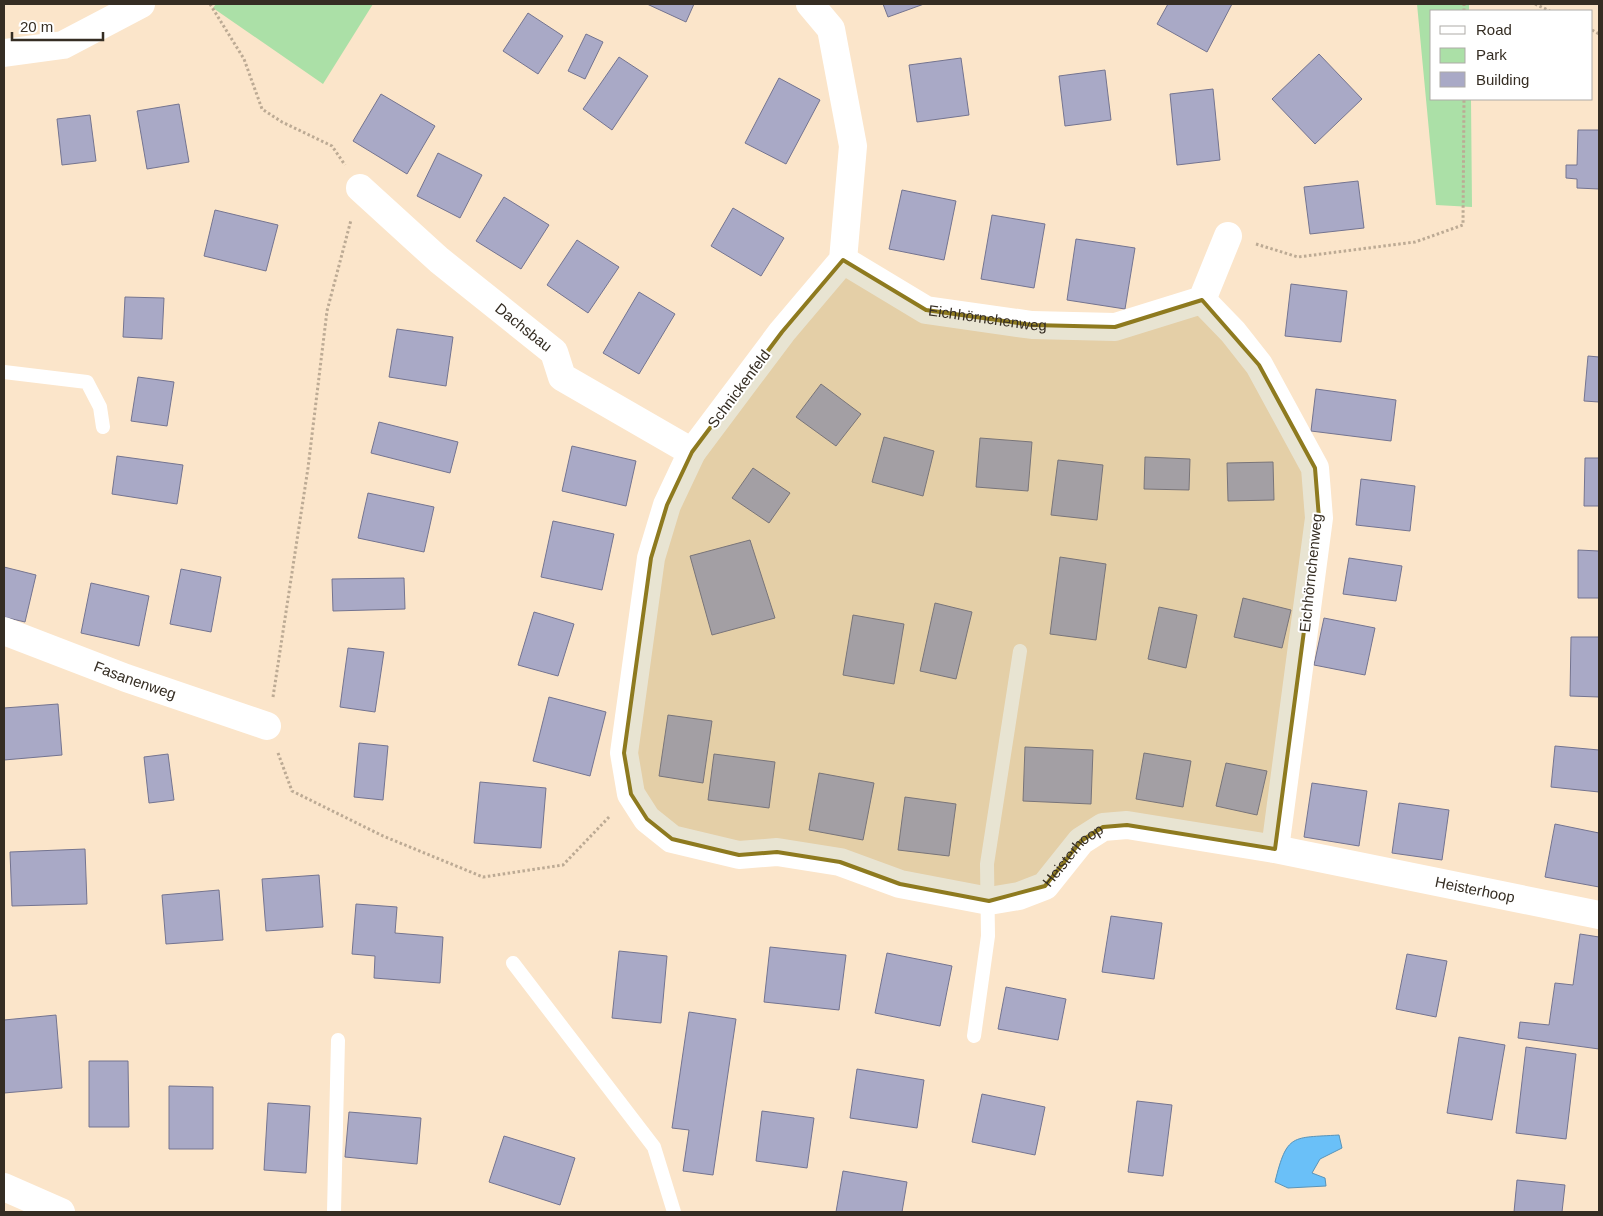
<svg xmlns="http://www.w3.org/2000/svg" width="1603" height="1216" font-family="Arial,sans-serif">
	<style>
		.green { fill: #abe0a7 }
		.water { fill: #6ac0f8; stroke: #5a94b8 }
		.building { fill: #a9a9c6; stroke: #747490 }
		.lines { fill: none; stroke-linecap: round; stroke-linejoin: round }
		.path { stroke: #bcaa94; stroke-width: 3; stroke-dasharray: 2.5 2.5; stroke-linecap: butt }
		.service { stroke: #fff; stroke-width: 14 }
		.minor { stroke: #fff; stroke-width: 28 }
		.secondary { stroke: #fff; stroke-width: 28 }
		.marked { fill: #8e7a1f; fill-opacity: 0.2; stroke: #8e7a1f; stroke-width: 4; stroke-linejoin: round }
		.labels { text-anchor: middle; stroke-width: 4; stroke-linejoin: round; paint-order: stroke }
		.street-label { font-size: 15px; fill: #352d23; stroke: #fff }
	</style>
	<rect width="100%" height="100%" fill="#fbe5ca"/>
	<path class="green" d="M216,4H373L323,84L213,8Z
		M1417,4H1469V11H1432V99H1471L1472,207L1436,205Z"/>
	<path class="water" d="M1339,1135L1342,1148L1320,1159L1312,1173L1325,1178L1326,1186L1288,1188L1275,1182C1287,1133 1292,1138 1339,1135Z"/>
	<path class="building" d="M647,4H694L686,22Z
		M883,4H924L888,17Z
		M1168,4H1232L1207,52L1157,24Z
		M528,13L563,36L538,74L503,51Z
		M586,34L603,42L585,79L568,71Z
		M1319,54L1362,99L1315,144L1272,99Z
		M619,57L648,76L612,130L583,109Z
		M961,58L969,115L917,122L909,65Z
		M1105,70L1111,120L1065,126L1059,76Z
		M779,78L820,100L786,164L745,143Z
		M1213,89L1220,160L1177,165L1170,94Z
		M381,94L435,126L407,174L353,141Z
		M179,104L189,162L147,169L137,111Z
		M90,115L96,161L62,165L57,119Z
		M1578,130H1599V189L1577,188V179L1566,178V165H1577Z
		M438,153L482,175L460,218L417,196Z
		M1358,181L1364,228L1310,234L1304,187Z
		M902,190L956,201L944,260L889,249Z
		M504,197L549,225L521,269L476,241Z
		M733,208L784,238L761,276L711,246Z
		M215,210L278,225L266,271L204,256Z
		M992,215L1045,224L1034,288L981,279Z
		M1076,239L1135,248L1125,309L1067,300Z
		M577,240L619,267L588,313L547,285Z
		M1291,284L1347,291L1341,342L1285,336Z
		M639,292L675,314L639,374L603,353Z
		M125,297L164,298L162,339L123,337Z
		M397,329L453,337L446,386L389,377Z
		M1588,356L1599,357V402L1584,401Z
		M138,377L174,382L167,426L131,421Z
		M821,384L861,414L836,446L796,417Z
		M1316,389L1396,400L1391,441L1311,431Z
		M379,422L458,442L450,473L371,453Z
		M884,437L934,451L923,496L872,482Z
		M980,438L1032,442L1028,491L976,487Z
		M572,446L636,461L626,506L562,491Z
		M117,456L183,465L177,504L112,494Z
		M1145,457L1190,459L1189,490L1144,489Z
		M1585,458H1599V506H1584Z
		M1058,460L1103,465L1097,520L1051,515Z
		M1273,462L1274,500L1228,501L1227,463Z
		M753,468L790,493L769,523L732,498Z
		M1361,479L1415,486L1410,531L1356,525Z
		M368,493L434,507L424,552L358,538Z
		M553,521L614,534L602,590L541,577Z
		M750,540L775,618L712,635L690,556Z
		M1578,550L1599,551V598H1578Z
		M1060,557L1106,564L1096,640L1050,634Z
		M1349,558L1402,566L1396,601L1343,594Z
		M4,567L36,575L25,622L4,617Z
		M181,569L221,577L211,632L170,624Z
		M404,578L405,609L333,611L332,579Z
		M91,583L149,596L139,646L81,633Z
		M1243,598L1291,610L1282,648L1234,637Z
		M935,603L972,612L956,679L920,671Z
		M1159,607L1197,615L1186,668L1148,659Z
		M534,612L574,624L558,676L518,665Z
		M853,615L904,624L894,684L843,675Z
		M1324,618L1375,628L1365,675L1314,665Z
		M1571,637H1599V697L1570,696Z
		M348,648L384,652L375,712L340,707Z
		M549,697L606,712L590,776L533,761Z
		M58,704L62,755L4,760V708Z
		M668,715L712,721L703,783L659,776Z
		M359,743L388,746L383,800L354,797Z
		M1555,746L1599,750V792L1551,787Z
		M1025,747L1093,750L1091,804L1023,801Z
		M1144,753L1191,761L1183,807L1136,799Z
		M168,754L174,800L149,803L144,757Z
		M714,754L775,762L769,808L708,800Z
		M1226,763L1267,771L1257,815L1216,806Z
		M819,773L874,783L863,840L809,830Z
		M480,782L546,788L541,848L474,843Z
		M1312,783L1367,791L1359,846L1304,837Z
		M905,797L956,804L949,856L898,850Z
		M1399,803L1449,810L1442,860L1392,853Z
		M1555,824L1599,833V887L1545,877Z
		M85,849L87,904L12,906L10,852Z
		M319,875L323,927L266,931L262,879Z
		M219,890L223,940L166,944L162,895Z
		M356,904L397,907L395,933L443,937L440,983L374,978L375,956L352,954Z
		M1111,916L1162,923L1154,979L1102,972Z
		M1580,934L1599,937V1049L1518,1038L1520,1022L1549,1025L1555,983L1573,985Z
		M770,947L846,955L839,1010L764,1002Z
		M619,951L667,956L661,1023L612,1018Z
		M887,953L952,966L940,1026L875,1013Z
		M1407,954L1447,961L1436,1017L1396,1009Z
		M1006,987L1066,999L1058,1040L998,1029Z
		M689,1012L736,1019L713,1175L683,1171L689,1130L672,1128Z
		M56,1015L62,1088L4,1093V1020Z
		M1459,1037L1505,1045L1492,1120L1447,1113Z
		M1526,1047L1576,1054L1566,1139L1516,1133Z
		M89,1061H128L129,1127H89Z
		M857,1069L924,1080L917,1128L850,1118Z
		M169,1086L213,1087V1149H169Z
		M982,1094L1045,1107L1035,1155L972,1142Z
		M1137,1101L1172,1105L1163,1176L1128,1172Z
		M268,1103L310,1106L306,1173L264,1170Z
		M762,1111L814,1118L807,1168L756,1161Z
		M349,1112L421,1118L417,1164L345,1157Z
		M504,1136L575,1158L560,1205L489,1182Z
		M843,1171L907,1182L902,1212H836Z
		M1517,1180L1565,1185L1562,1212H1514Z"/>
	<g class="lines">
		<path class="path" d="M210,4L244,59L262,109L282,122L332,146L345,165
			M1535,4L1550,11
			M1464,11V4
			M1592,30L1599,34
			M1256,244L1298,257L1415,242L1463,225L1464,99
			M273,697L308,468L327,311L351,220
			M278,753L292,791L383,836L483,877L563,865L610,816"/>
		<path class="service" d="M4,372L87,382L100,407L103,427
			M513,963L654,1147L674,1212
			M974,1036L988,936L987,864L1020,651
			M334,1212L338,1040"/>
		<g class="minor">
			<path id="s1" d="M810,4L831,29L853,146L843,260L782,332L692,452L667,505L651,558L624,753L631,794L647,819L672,839L739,855L777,852L840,862L900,884L989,901L1019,896L1045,886L1081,841L1103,827L1127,825L1275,849L1599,915"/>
			<path d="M4,53L63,45L141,4"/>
			<path id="s2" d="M360,188L439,260L554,352L562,377L692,452"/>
			<path id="s3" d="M843,260L926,310L1032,325L1115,327L1202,300L1228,236"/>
			<path d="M1202,300L1233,332L1259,365L1315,468L1319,518L1275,849"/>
			<path id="s4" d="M4,631L126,678L267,726"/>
		</g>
		<path class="secondary" d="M4,1187L61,1212"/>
	</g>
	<path class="marked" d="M843,260L926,310L1032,325L1115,327L1202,300L1259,365L1315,468L1319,518L1275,849L1127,825L1103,827L1081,841L1045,886L989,901L900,884L840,862L777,852L739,855L672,839L647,819L631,794L624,753L651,558L667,505L692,452L782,332Z"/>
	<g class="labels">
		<g class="street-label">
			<text dy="5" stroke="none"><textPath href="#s3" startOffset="159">Eichhörnchenweg</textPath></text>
			<text dy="5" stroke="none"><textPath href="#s2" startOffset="215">Dachsbau</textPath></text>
			<text transform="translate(739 389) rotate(-53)" y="5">Schnickenfeld</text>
			<text transform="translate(1311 573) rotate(-84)" y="5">Eichhörnchenweg</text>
			<text dy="5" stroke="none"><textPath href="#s4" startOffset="140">Fasanenweg</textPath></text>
			<text dy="5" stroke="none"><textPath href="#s1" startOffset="1350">Heisterhoop</textPath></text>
			<text dy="5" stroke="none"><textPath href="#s1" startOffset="1770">Heisterhoop</textPath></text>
		</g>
	</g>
	<rect width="1603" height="1216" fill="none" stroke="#352d23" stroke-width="10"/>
	<rect x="1430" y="10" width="162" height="90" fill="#ffffff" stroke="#aeaba7"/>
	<rect x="1440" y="26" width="25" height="8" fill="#ffffff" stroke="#aeaba7"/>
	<text x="1476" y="35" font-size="15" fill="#352d23">Road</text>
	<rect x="1440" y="48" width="25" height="15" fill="#abe0a7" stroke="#aeaba7"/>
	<text x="1476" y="60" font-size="15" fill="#352d23">Park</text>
	<rect x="1440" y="72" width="25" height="15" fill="#a9a9c6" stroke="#aeaba7"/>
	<text x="1476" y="85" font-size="15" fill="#352d23">Building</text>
	<path d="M12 32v8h91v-8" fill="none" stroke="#352d23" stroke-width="2.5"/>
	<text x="20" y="32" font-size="15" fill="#352d23" stroke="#ffffff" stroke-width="4" paint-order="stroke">20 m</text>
</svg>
